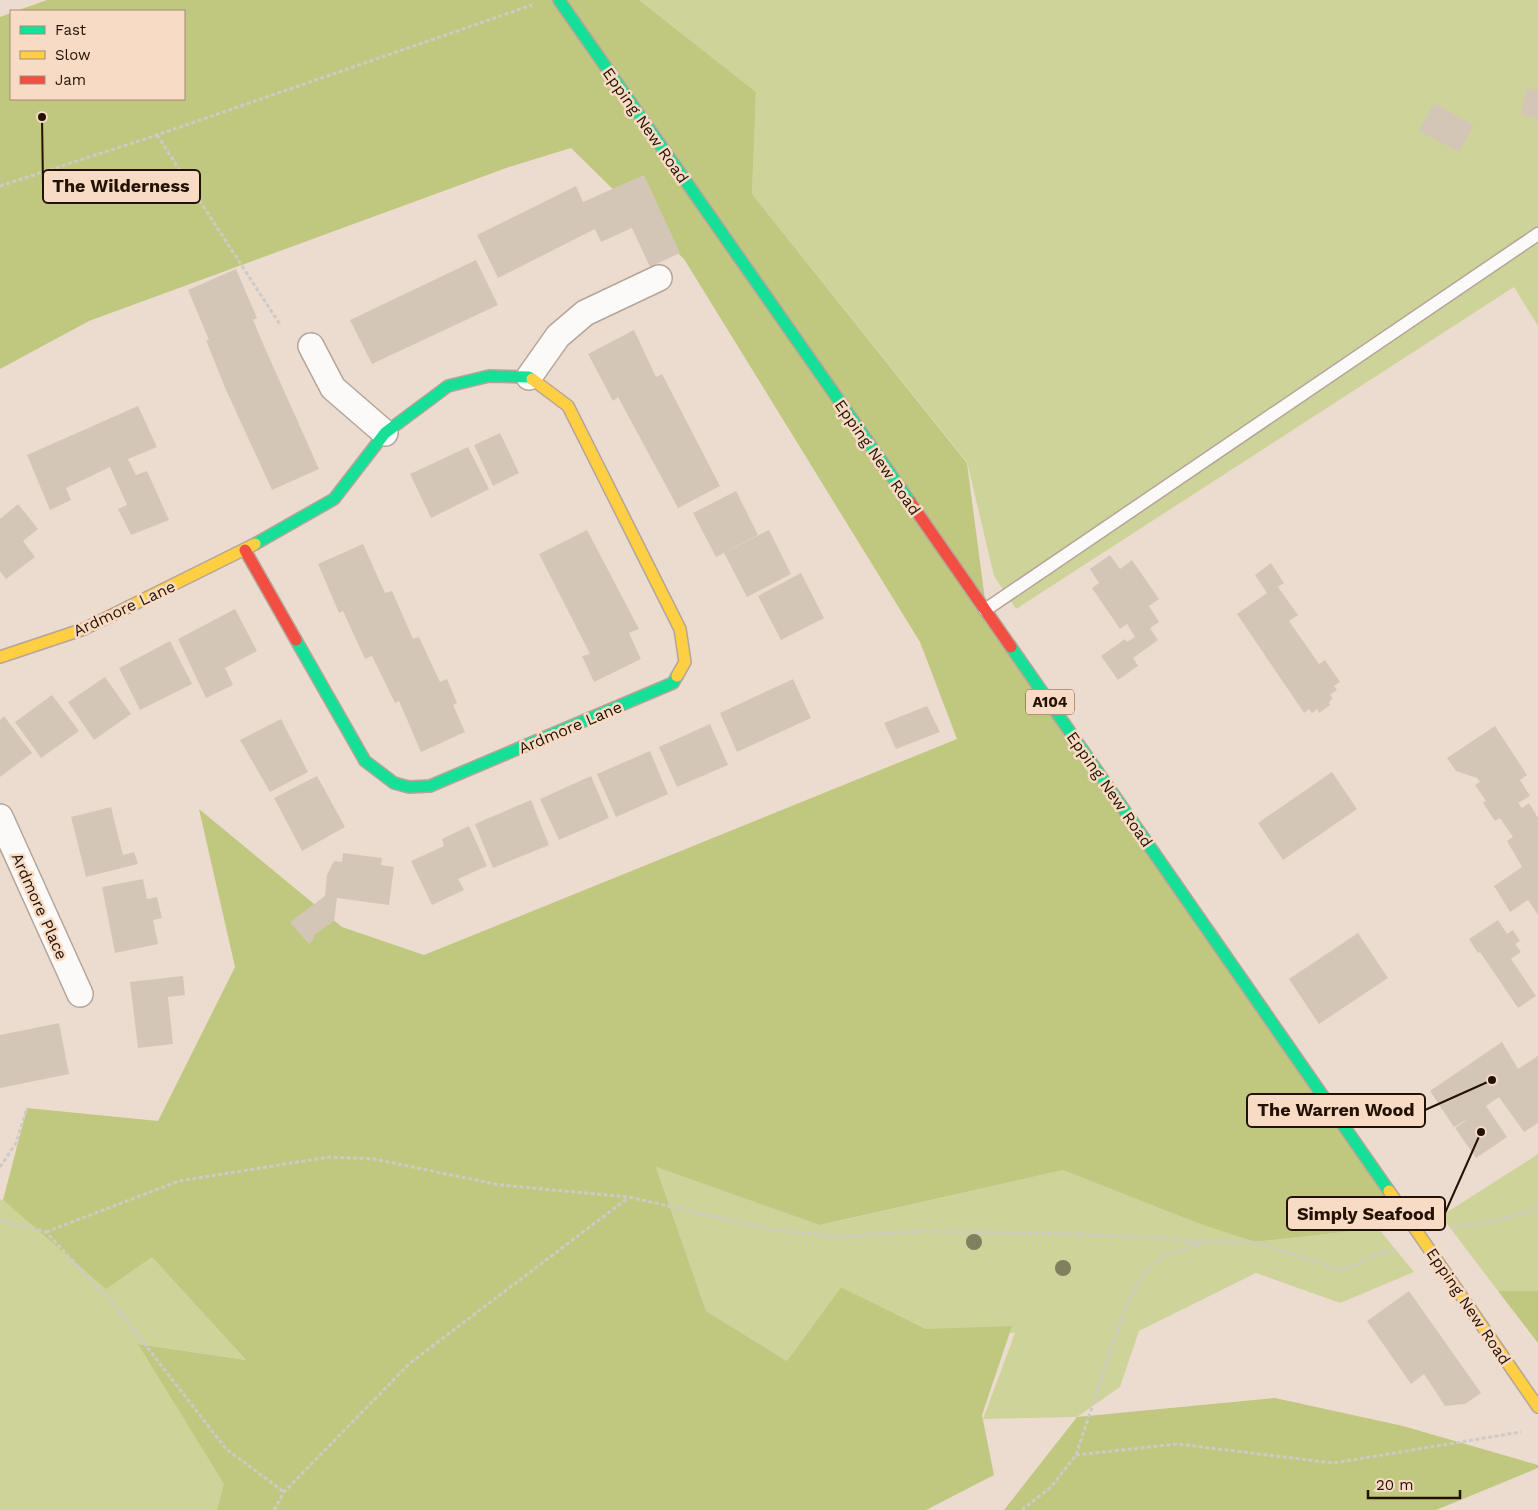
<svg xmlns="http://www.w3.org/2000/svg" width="1538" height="1510" font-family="'Work Sans',sans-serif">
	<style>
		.green { fill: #ced499 }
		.forest { fill: #c0c77f }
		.building { fill: #d4c6b7 }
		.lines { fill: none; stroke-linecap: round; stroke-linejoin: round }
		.lane-casing { stroke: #b5a598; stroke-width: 15 }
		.street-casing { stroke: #b5a598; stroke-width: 28 }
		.fast-casing { stroke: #b5a598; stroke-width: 14 }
		.slow-casing { stroke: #b5a598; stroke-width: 14 }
		.jam-casing { stroke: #b5a598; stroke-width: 14 }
		.path { stroke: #cfcac6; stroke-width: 3; stroke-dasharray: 4 2.5; stroke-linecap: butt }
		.lane { stroke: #fcfaf8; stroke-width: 12 }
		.street { stroke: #fcfaf8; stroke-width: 25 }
		.fast { stroke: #16e098; stroke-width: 11 }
		.slow { stroke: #ffcf43; stroke-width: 11 }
		.jam { stroke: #f24e42; stroke-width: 11 }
		.tree { fill: #81805e }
		.labels { text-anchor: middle; stroke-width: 5; stroke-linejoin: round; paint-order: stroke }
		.shield { fill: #f8dbc4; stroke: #634e3e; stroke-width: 1 }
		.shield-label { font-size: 15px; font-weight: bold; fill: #231204 }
		.street-label { font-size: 16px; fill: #231204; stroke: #f8dbc4 }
		.leader { fill: none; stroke: #231204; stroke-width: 2 }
		.callout-dot { fill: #231204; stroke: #f8dbc4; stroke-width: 2 }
		.callout { fill: #f8dbc4; stroke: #231204; stroke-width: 2 }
		.callout-label { font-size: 18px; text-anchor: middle; font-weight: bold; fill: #231204 }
	</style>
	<rect width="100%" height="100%" fill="#ecdcd0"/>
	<path class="green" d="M639,0H1538V326L1514,287L1016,609L994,576L967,462L752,194L756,92Z
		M1538,1154V1291H1498L1441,1216Z
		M656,1167L821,1225L1063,1170L1255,1242L1378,1228L1414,1272L1340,1303L1256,1273L1139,1331L1120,1387L1077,1417L983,1419L1015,1333L926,1329L841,1287L787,1361L706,1311Z
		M0,1199L152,1257L246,1360L139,1344L225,1485L217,1510H0Z"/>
	<path class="forest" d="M47,0H639L756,92L752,194L967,463L988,623L1415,1224L1255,1242L1198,1223L1063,1170L820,1225L656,1167L706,1311L787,1361L841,1287L926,1329L1012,1326L982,1415L994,1475L926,1510H217L224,1484L138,1344L246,1360L152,1257L106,1289L3,1200L27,1108L158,1121L235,967L199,809L342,927L424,955L957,739L920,642L684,259L571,148L509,167L89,321L0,369V17L11,13V99H184V11H16Z
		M1498,1291H1538V1343Z
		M1275,1398L1403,1426L1538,1465V1468L1436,1510H1004L1077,1417Z"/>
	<path class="building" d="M1526,88L1538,90V118L1521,115Z
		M1434,103L1474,125L1459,152L1419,131Z
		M644,175L680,253L650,267L632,228L601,242L595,229L498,278L477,235L576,186L583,202Z
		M476,260L498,305L372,364L350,320Z
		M236,269L257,318L253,320L264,346L319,469L272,490L226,390L206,340H209L188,290Z
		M634,330L656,377L662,374L720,486L678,508L618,397L613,401L588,354Z
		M138,406L157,447L128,459L136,475L147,471L169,520L131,535L118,509L127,505L110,467L66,488L71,500L50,510L27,455Z
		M500,433L519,473L493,486L474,445Z
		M468,447L489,489L431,518L410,474Z
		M736,491L758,535L716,557L693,513Z
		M18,504L38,529L23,541L35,557L6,579L0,571V519Z
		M587,530L639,629L629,633L641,659L594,682L582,656L590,654L539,554Z
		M769,530L791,574L747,597L724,553Z
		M363,544L385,593L392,591L413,639L419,637L440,682L447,679L457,703L453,705L465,732L421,752L399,701L395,703L372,656L365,659L343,611L339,613L318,564Z
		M1110,555L1120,569L1132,560L1159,599L1149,606L1159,622L1150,628L1158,640L1133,658L1138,666L1118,680L1101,656L1125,639L1127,642L1135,637L1127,624L1120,629L1092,588L1099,583L1090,569Z
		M1271,563L1284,583L1278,587L1298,615L1289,621L1319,664L1325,660L1340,682L1334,686L1337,690L1330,695L1333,698L1329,702L1330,705L1319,713L1317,709L1312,713L1309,709L1304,713L1237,614L1267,593L1255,575Z
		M801,573L824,618L781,640L758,596Z
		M235,609L257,651L225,668L233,685L206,698L178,639Z
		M170,641L192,684L140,710L119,668Z
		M105,677L131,714L94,740L68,702Z
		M793,679L811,718L737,752L720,713Z
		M52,695L79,731L41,758L15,722Z
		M927,706L940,732L896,749L884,723Z
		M4,716L32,753L0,777V720Z
		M281,719L308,772L270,792L240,740Z
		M710,724L728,765L677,787L659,747Z
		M1495,726L1527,775L1520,780L1530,796L1518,803L1522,808L1529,803L1538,818V915L1528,900L1510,912L1494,886L1522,867L1507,841L1513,837L1500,818L1495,821L1483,803L1486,801L1475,785L1480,782L1477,778L1456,771L1447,758Z
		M650,751L668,794L616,817L597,774Z
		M1332,772L1357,809L1283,860L1258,823Z
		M317,776L345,827L302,851L274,798Z
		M591,776L609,818L559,840L540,799Z
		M531,800L549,845L493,868L475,824Z
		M111,807L123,855L134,852L138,864L86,877L71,817Z
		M469,826L487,866L458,879L464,890L432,905L411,861L444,846L442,839Z
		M343,853L382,858L381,865L394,867L389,905L337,898L334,921L314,935V939L309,944L290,922L325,896L327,875L334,861L342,862Z
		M143,879L147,899L157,897L162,918L153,920L158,944L115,953L102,887Z
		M1498,920L1507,934L1513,930L1520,941L1515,944L1521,952L1511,959L1536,996L1518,1008L1480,952L1478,953L1469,939Z
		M1358,933L1388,978L1319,1024L1289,979Z
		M183,976L185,995L168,997L173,1044L138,1048L130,982Z
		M59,1023L69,1074L0,1088V1035Z
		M1502,1042L1518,1069L1538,1056V1123L1524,1132L1499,1097L1486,1106L1507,1137L1476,1158L1455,1128L1469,1118L1454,1127L1430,1091Z
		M1409,1291L1481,1393L1465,1404L1445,1406L1424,1374L1411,1384L1367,1321Z"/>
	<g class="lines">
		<g class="lane-casing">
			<path id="lane" d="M985,610L1538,234"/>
		</g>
		<g class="street-casing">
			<path id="street" d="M311,346L333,388L385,433
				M529,377L558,336L585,313L659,278
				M0,817L80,994"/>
		</g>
		<g class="fast-casing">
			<path id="fast" d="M559,0L910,502
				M255,544L334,499L385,433L448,386L489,376L529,377L532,379
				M296,640L365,761L394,783L409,787L430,786L673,683L677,676
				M1011,647L1389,1191"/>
		</g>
		<g class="slow-casing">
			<path id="slow" d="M532,379L568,406L680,629L685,662L677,676
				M0,657L84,629L255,544
				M1389,1191L1538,1407"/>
		</g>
		<g class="jam-casing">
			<path id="jam" d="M910,502L1011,647
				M245,550L296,640"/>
		</g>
		<path class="path" d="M157,135L281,326
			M0,186L157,135L532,5
			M0,1167L16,1143L27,1108
			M0,1220L46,1232L116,1307L226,1449L284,1492
			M1451,1228L1489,1222L1538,1209
			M46,1232L179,1181L329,1157L374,1159L500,1185L629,1197L773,1230L841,1237L924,1231L1103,1235L1205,1242H1255L1342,1270L1384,1252L1396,1251
			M1076,1455L1177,1444L1334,1463L1521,1432
			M274,1510L284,1492L410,1363L628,1198
			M1022,1510L1051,1487L1076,1455L1126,1305L1144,1273L1164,1255L1202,1243"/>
		<use href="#lane" class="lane"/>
		<use href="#street" class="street"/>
		<use href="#fast" class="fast"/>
		<use href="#slow" class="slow"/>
		<use href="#jam" class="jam"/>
	</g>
	<g class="tree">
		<circle cx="974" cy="1242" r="8"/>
		<circle cx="1063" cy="1268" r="8"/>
	</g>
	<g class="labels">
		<rect class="shield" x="1026" y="689.5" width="48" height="25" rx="4"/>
		<g class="shield-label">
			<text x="1050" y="707">A104</text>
		</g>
		<g class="street-label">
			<text transform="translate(646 125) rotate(55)" y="6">Epping New Road</text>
			<text transform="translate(878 457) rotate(55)" y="6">Epping New Road</text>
			<text transform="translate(124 608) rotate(-25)" y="6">Ardmore Lane</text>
			<text transform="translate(570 727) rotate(-23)" y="6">Ardmore Lane</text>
			<text transform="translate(1110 789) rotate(55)" y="6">Epping New Road</text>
			<text transform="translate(40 906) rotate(66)" y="6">Ardmore Place</text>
			<text transform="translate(1469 1306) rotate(56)" y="6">Epping New Road</text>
		</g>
	</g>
	<path class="leader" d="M42 117L43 186M1492 1080L1425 1110M1481 1132L1445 1213"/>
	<g class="callout-dot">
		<circle cx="42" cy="117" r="5"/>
		<circle cx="1492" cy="1080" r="5"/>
		<circle cx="1481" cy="1132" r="5"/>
	</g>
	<g class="callout">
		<rect x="43" y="170" width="157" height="33" rx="5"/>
		<rect x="1247" y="1094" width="178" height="33" rx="5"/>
		<rect x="1287" y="1197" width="158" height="33" rx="5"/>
	</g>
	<g class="callout-label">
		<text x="121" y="192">The Wilderness</text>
		<text x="1336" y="1116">The Warren Wood</text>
		<text x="1366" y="1220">Simply Seafood</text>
	</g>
	<rect x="10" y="10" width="175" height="90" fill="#f8dbc4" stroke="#a38b77"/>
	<rect x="20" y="26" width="25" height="8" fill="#16e098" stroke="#a38b77"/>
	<text x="55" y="35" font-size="15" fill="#231204">Fast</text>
	<rect x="20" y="51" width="25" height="8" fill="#ffcf43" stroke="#a38b77"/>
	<text x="55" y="60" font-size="15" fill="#231204">Slow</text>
	<rect x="20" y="76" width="25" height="8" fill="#f24e42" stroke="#a38b77"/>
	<text x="55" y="85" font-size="15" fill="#231204">Jam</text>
	<path d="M1368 1490v8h92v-8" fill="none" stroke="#231204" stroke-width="2.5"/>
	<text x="1376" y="1490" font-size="15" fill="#231204" stroke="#f8dbc4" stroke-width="4" paint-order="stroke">20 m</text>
</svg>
